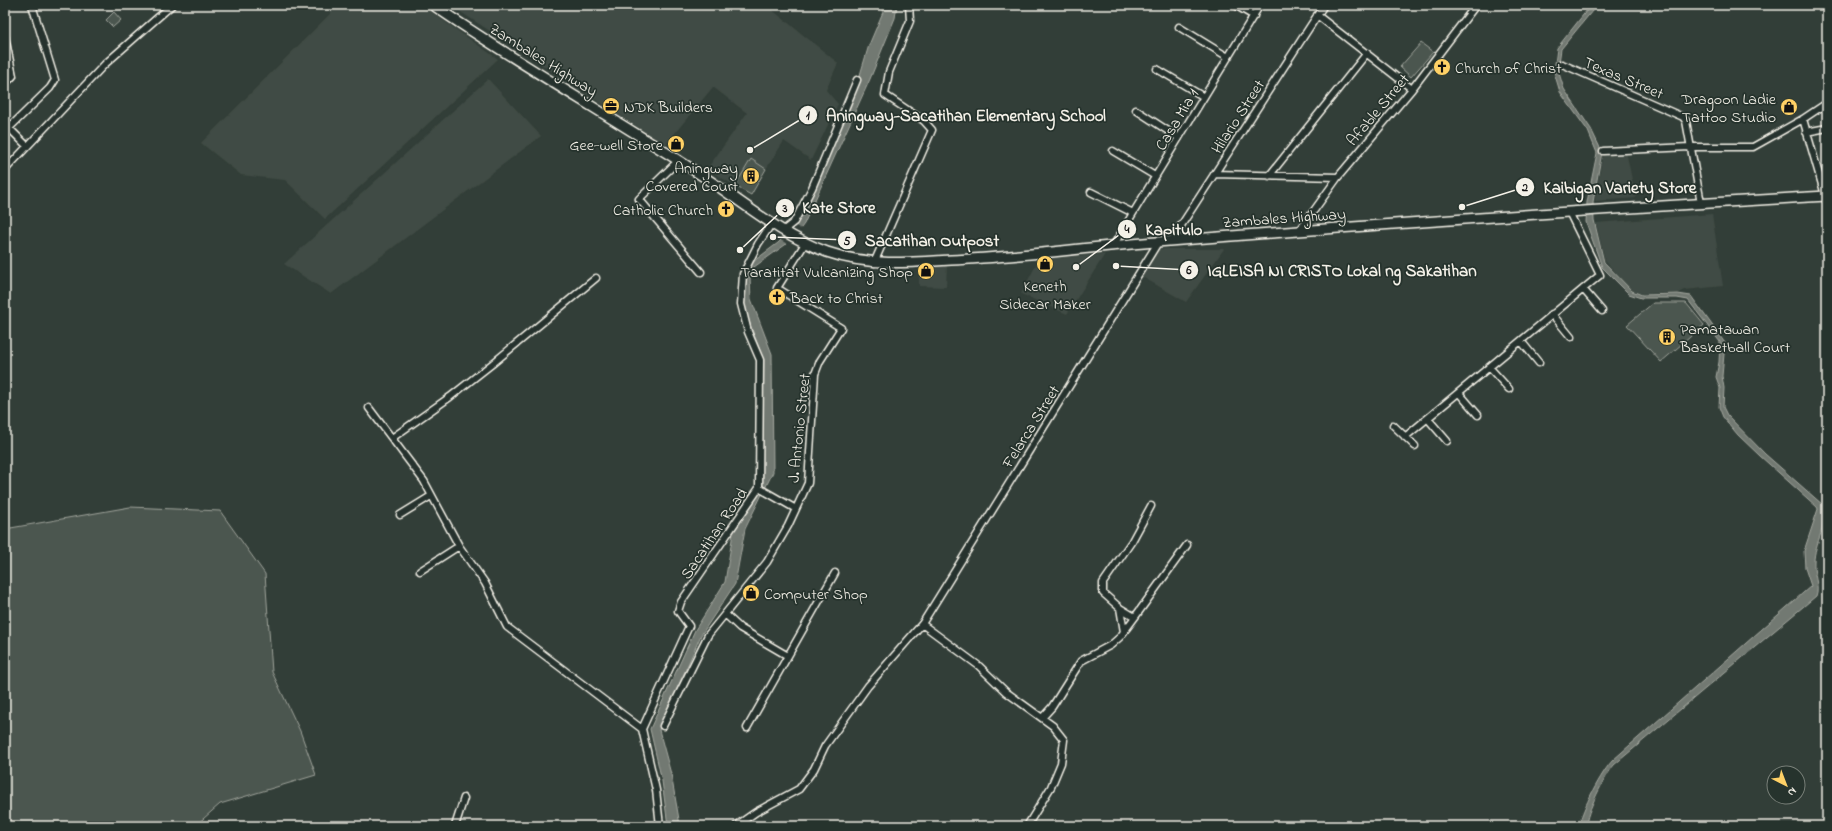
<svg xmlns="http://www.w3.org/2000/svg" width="1832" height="831" font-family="'Indie Flower',sans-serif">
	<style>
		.built { fill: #404b44 }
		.green { fill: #4c564f; stroke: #a0a49c }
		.water { fill: #727972; stroke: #a6a9a1 }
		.pier { fill: #323e38 }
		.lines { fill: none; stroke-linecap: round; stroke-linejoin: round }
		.minor-casing { stroke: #f4f1e8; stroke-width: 9 }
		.primary-casing { stroke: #f4f1e8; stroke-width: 12 }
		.minor { stroke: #26332d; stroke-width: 6 }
		.primary { stroke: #26332d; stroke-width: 9 }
		.labels { text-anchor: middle; stroke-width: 3.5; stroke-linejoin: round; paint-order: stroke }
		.street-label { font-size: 16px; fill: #f4f1e8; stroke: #26332d }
		.poi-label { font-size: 16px; fill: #f4f1e8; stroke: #26332d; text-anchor: start }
		.leader { fill: none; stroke: #f4f1e8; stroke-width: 1.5 }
		.callout-dot { fill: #f4f1e8; stroke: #26332d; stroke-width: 1.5 }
		.mark-label { font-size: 12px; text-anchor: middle; font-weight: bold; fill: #111 }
		.callout-label { font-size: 17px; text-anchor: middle; font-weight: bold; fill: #f4f1e8; stroke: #26332d; stroke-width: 3.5; stroke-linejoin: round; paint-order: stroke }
	</style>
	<rect width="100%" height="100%" fill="#323e38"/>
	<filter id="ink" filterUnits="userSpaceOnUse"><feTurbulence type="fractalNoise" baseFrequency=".025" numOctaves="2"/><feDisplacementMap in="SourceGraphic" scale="8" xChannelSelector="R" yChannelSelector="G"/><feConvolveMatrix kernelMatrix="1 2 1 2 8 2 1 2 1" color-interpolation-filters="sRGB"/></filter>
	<g filter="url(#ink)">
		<path class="built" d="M324,5H421L498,59L325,219L285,180L241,175L201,143L331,13Z
			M450,5H766L838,63L826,90L838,104L811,160L784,141L766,169L751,159L735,186L707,169L747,113L713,87L665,145Z
			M488,79L541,136L331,294L284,264Z
			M1626,151L1636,198L1595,201L1603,152Z
			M1712,214L1723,286L1685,290L1679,293L1642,294L1632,291L1605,261L1596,223Z
			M1155,249H1224L1186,302L1139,275Z
			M1105,254L1067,314L1021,294L1039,259Z
			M947,265L946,287L919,286V266Z"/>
		<path class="green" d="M114,12L121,20L113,27L106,20Z
			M1421,43L1433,52L1411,77L1400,67Z
			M751,159L766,169L751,195L735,186Z
			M1653,303H1686L1704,325L1661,362L1627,325Z
			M130,507L220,511L265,574L272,672L300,731L316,775L220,804L195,826H5V529Z"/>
		<path class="water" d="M883,5H897L895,18L870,79L804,224L792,240L754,267L750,278L751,299L772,354L773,472L745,529L735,584L701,635L659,730L671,774L680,825L668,826L662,781L650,729L695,630L725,582L734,527L760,479L763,359L742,302L745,275L754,261L778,243L787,234L830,146L860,75L869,45L883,12Z
			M1591,5H1597L1561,49L1558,70L1564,89L1591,129L1602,152L1593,202L1594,220L1604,262L1632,291L1642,295L1678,294L1691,296L1725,343L1722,376L1724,388L1723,407L1727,415L1765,454L1823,505C1829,524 1814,543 1814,562C1813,574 1820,586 1816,596L1614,765C1605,776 1586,813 1586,826H1579C1581,811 1602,771 1613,760L1811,586L1805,568L1804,551L1818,509L1817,507L1760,456L1738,435L1723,417L1719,407L1720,388L1716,377L1719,362L1720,342L1688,300L1677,298H1641L1629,294L1602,267L1586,222L1587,202L1597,153L1588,131L1560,92L1554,72L1557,48Z"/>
		<path class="pier" d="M793,224L802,230L794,242L789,245L779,239Z"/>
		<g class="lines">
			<g class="minor-casing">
				<path id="minor" d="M1235,5L1254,16
					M1317,15L1412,89
					M1179,27L1228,57
					M5,37L13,76L5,84
					M1562,64L1683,117L1686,121L1701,203
					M1157,69L1204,97
					M1136,110L1179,138
					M1803,119L1827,202
					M5,124L27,146
					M9,128L50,88L55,80L32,5
					M1806,132L1827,128
					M1113,151L1155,176
					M1603,151L1690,147H1753L1803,119L1827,103
					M678,161L639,199L701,272
					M5,170L105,64L172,5
					M1214,174L1338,177
					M1269,176L1367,53
					M1091,192L1133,213
					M784,230L794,222L812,188L857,80
					M1300,230L1338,177L1412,89L1476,5
					M1171,241L1324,5
					M1113,246L1260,5
					M874,263L932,130L924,121L885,95L889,72L910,21L909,5
					M1583,289L1602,311
					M1552,314L1571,337
					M1521,341L1539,363
					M1489,367L1509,389
					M1459,393L1478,415
					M369,408L424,481L459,546L485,583L507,627L642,729
					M1428,419L1447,441
					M1393,425L1415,446
					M1405,437L1600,275L1569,212
					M392,438L450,397L492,364L596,278
					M759,488L796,509
					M400,515L431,496
					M420,571L459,546
					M1120,608L1124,632
					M725,614L740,628L788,656
					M1135,617L1187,545
					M922,624L979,666L1006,692L1053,726L1064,740L1061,763L1051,787L1027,826
					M1042,718L1052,707L1081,661L1111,645L1120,637L1135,617L1120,608L1103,593V583L1132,541L1151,506
					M663,726L708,635L767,562L788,526L808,483L815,374L820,361L841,328L777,288L806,242
					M747,728L835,573
					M455,826L464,798
					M660,826L656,790L642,729L689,626L678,611L681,602L759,488L760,360L748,332L741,304L743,274L758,244L772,223
					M736,826L756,812L799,789L814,769L825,746L868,686L922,624L1159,241"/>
			</g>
			<g class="primary-casing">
				<path id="primary" d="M433,5C520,65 612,117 701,175C742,201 780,235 827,252C867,266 909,263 951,260C1020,257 1088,247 1157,242C1380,224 1603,209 1827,196"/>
			</g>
			<use href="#minor" class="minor"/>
			<use href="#primary" class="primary"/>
		</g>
	</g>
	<defs>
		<g id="church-disc" transform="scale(0.9)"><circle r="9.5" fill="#ffd166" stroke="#26332d"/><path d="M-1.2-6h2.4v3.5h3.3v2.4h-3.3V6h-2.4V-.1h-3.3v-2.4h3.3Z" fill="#111"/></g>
		<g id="office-disc" transform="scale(0.9)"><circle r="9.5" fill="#ffd166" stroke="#26332d"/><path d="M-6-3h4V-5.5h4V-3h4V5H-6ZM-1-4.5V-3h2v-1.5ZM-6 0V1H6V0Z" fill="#111"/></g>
		<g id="shop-disc" transform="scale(0.9)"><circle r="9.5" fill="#ffd166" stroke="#26332d"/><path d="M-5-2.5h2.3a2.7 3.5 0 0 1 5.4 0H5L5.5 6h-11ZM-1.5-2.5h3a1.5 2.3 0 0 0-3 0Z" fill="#111"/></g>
		<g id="building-disc" transform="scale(0.9)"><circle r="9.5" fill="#ffd166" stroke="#26332d"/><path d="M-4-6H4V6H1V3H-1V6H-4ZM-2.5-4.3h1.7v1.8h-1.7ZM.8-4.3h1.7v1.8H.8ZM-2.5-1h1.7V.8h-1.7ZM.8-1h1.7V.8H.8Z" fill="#111"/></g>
	</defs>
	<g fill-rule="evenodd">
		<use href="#church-disc" x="1442" y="67"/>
		<use href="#office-disc" x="611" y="106"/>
		<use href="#shop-disc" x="1789" y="107"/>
		<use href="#shop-disc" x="676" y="144"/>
		<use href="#building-disc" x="751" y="176"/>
		<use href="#church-disc" x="726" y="209"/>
		<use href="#shop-disc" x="1045" y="264"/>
		<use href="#shop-disc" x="926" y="271"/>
		<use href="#church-disc" x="777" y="297"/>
		<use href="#building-disc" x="1667" y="337"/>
		<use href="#shop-disc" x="751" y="593"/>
	</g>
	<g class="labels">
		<g class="street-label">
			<text transform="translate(544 59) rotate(32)" y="6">Zambales Highway</text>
			<text transform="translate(1624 77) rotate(23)" y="6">Texas Street</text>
			<text transform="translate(1377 109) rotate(-50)" y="6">Afable Street</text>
			<text transform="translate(1237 116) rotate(-57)" y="6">Hilario Street</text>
			<text transform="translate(1176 119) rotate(-59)" y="6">Casa Mia 1</text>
			<text transform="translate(1284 217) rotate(-4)" y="6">Zambales Highway</text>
			<text transform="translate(1030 426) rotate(-58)" y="6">Felarca Street</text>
			<text transform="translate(798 428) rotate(-84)" y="6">J. Antonio Street</text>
			<text transform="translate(713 533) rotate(-56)" y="6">Sacatihan Road</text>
		</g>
		<g class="poi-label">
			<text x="1455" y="73">Church of Christ</text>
			<text x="1776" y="104" text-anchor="end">Dragoon Ladie<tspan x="1776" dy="18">Tattoo Studio</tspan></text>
			<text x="624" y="112">NDK Builders</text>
			<text x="663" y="150" text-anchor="end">Gee-well Store</text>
			<text x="738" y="173" text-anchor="end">Aningway<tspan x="738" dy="18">Covered Court</tspan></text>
			<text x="713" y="215" text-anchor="end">Catholic Church</text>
			<text x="913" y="277" text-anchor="end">Taratitat Vulcanizing Shop</text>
			<text x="1045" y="291" text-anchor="middle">Keneth<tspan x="1045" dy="18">Sidecar Maker</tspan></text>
			<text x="790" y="303">Back to Christ</text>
			<text x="1680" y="334">Pamatawan<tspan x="1680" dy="18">Basketball Court</tspan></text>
			<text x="764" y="599">Computer Shop</text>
		</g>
	</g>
	<path class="leader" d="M750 150L808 115M1462 207L1525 187M740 250L785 208M1076 267L1127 229M773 237L847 240M1116 266L1189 270"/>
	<g class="callout-dot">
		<circle cx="750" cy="150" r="4"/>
		<circle cx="1462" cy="207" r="4"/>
		<circle cx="740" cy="250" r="4"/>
		<circle cx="1076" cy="267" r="4"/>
		<circle cx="773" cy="237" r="4"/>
		<circle cx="1116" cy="266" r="4"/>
		<circle cx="808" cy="115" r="10"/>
		<circle cx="1525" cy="187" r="10"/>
		<circle cx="785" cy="208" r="10"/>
		<circle cx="1127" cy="229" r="10"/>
		<circle cx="847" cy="240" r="10"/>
		<circle cx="1189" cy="270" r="10"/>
	</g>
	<g class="mark-label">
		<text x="808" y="119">1</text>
		<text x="1525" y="191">2</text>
		<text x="785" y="212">3</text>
		<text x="1127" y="233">4</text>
		<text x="847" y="245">5</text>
		<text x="1189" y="274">6</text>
	</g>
	<g class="callout-label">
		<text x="966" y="121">Aningway-Sacatihan Elementary School</text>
		<text x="1620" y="193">Kaibigan Variety Store</text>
		<text x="839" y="213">Kate Store</text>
		<text x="1174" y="235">Kapitulo</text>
		<text x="932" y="246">Sacatihan Outpost</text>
		<text x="1342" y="276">IGLEISA NI CRISTO Lokal ng Sakatihan</text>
	</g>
	<rect width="1832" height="831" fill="none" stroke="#26332d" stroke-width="20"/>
	<rect x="10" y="10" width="1812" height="811" fill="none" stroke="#f4f1e8" stroke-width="1.5" filter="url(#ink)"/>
	<g transform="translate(1786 785) rotate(138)"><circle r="19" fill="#26332d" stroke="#787f78"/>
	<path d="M0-3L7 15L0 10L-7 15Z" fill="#ffd166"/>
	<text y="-6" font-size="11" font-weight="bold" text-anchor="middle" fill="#f4f1e8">N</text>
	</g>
</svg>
